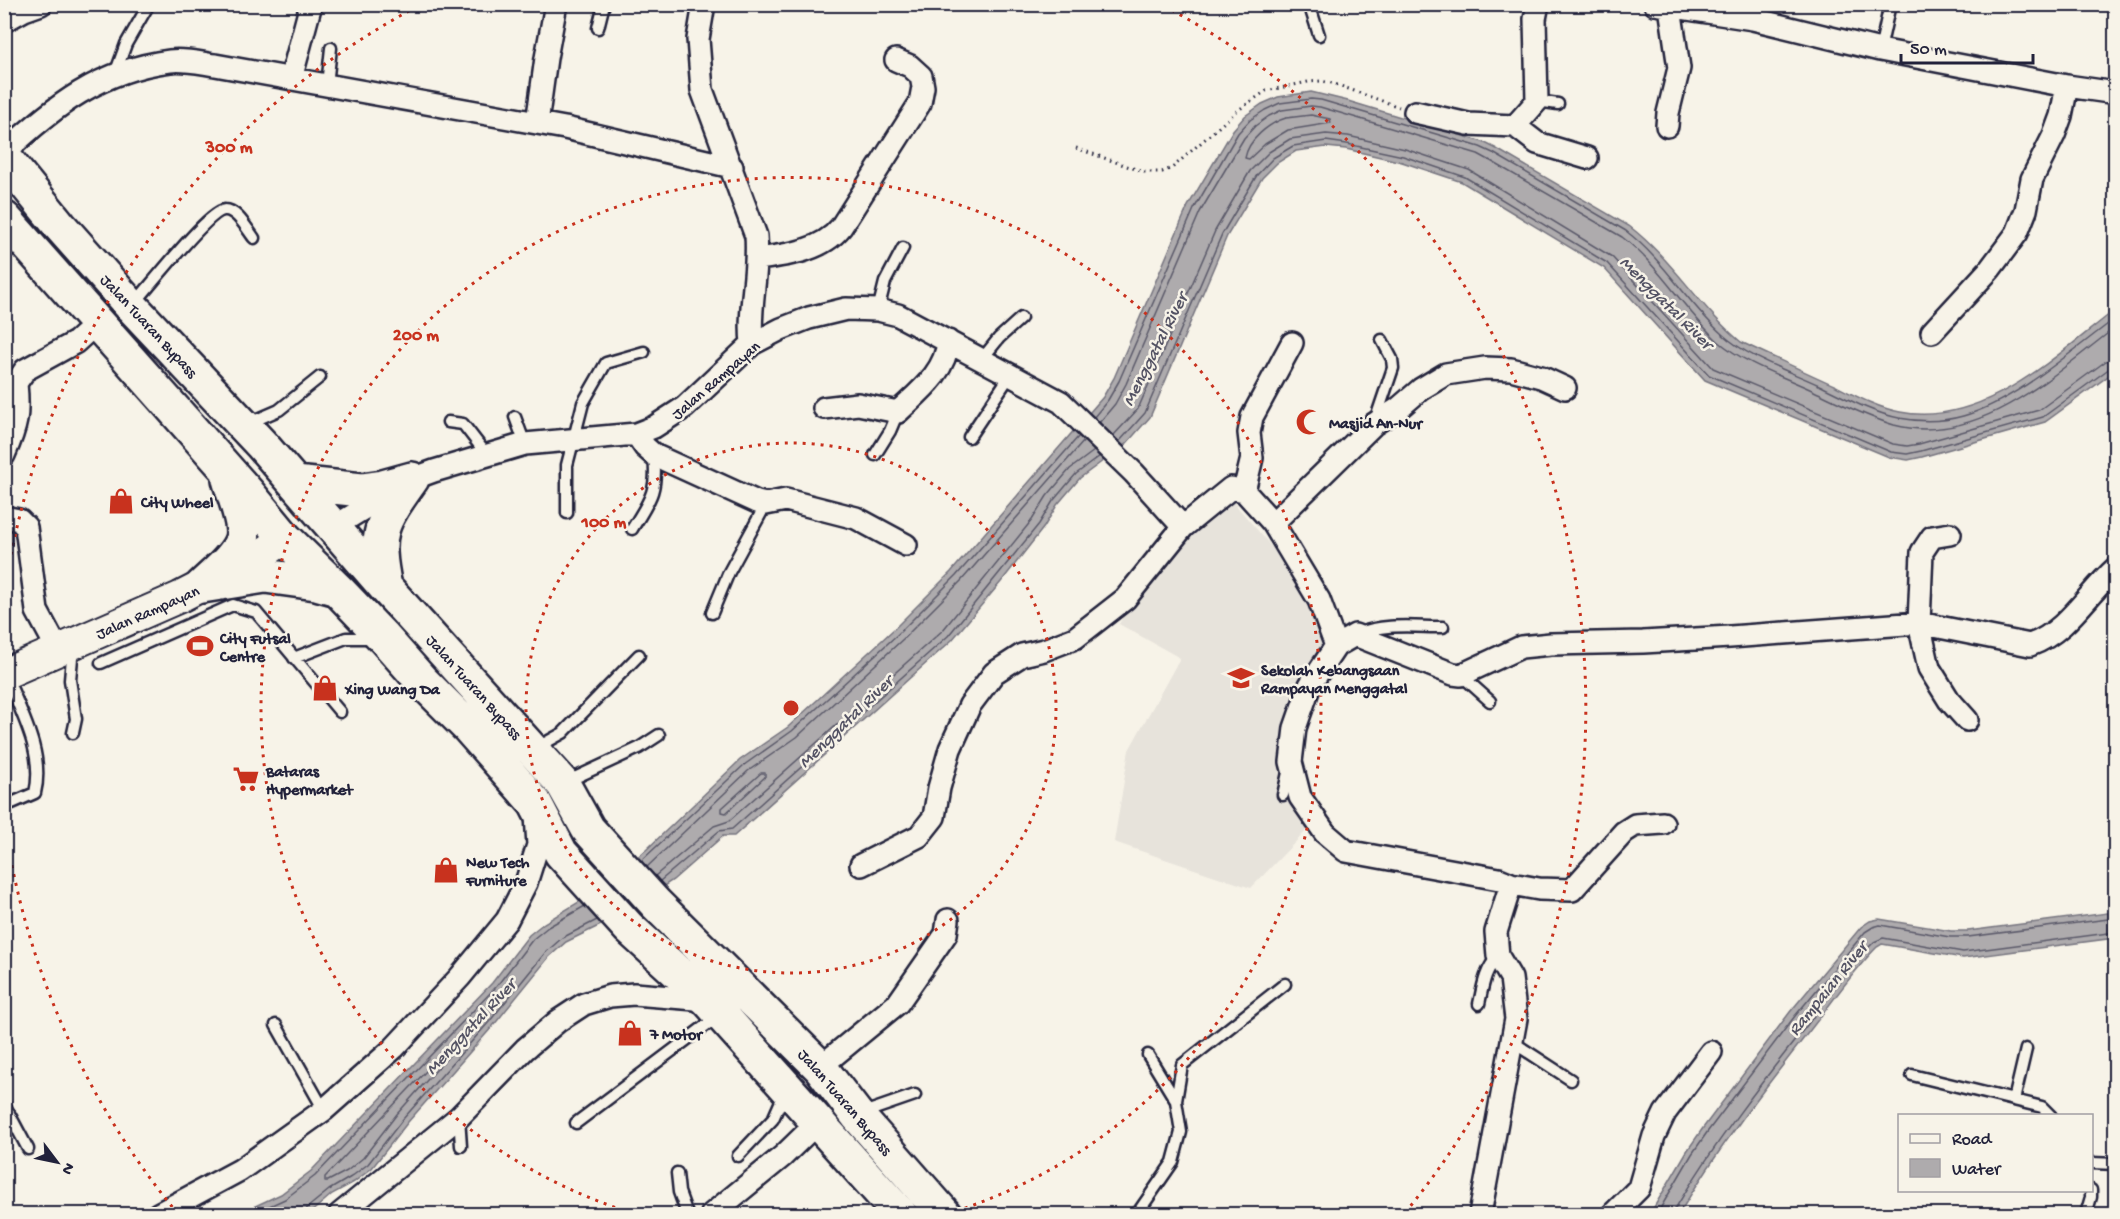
<svg xmlns="http://www.w3.org/2000/svg" width="2120" height="1219" font-family="'Gochi Hand',sans-serif">
	<style>
		.built { fill: #e7e3db }
		.water { fill: #aeabad; stroke: #76747f; stroke-width: 1.5 }
		.lines { fill: none; stroke-linecap: round; stroke-linejoin: round }
		.shore { stroke: #5a5969; stroke-width: 1.5 }
		.lane-casing { stroke: #22223b; stroke-width: 15 }
		.street-casing { stroke: #22223b; stroke-width: 26 }
		.secondary-casing { stroke: #22223b; stroke-width: 34 }
		.highway-casing { stroke: #22223b; stroke-width: 38 }
		.path { stroke: #22223b; stroke-width: 3; stroke-dasharray: 1.5 4.5; stroke-linecap: butt }
		.lane { stroke: #f7f3e8; stroke-width: 10 }
		.street { stroke: #f7f3e8; stroke-width: 21 }
		.secondary { stroke: #f7f3e8; stroke-width: 30 }
		.highway { stroke: #f7f3e8; stroke-width: 33 }
		.ring { fill: none; stroke: #c8321e; stroke-width: 3; stroke-dasharray: 3 6 }
		.labels { text-anchor: middle; stroke-width: 5; stroke-linejoin: round; paint-order: stroke }
		.street-label { font-size: 16px; fill: #22223b; stroke: #f7f3e8 }
		.poi-label { font-size: 16px; font-weight: bold; fill: #22223b; stroke: #f7f3e8; text-anchor: start }
		.water-label { font-size: 18px; font-style: italic; fill: #535263; stroke: #f7f3e8 }
		.centre { fill: #c8321e; stroke: #f7f3e8; stroke-width: 3 }
		.ring-label { font-size: 18px; text-anchor: middle; font-weight: bold; fill: #c8321e; stroke: #f7f3e8; stroke-width: 5; stroke-linejoin: round; paint-order: stroke }
	</style>
	<rect width="100%" height="100%" fill="#f7f3e8"/>
	<filter id="ink" filterUnits="userSpaceOnUse"><feTurbulence type="fractalNoise" baseFrequency=".0167" numOctaves="2"/><feDisplacementMap in="SourceGraphic" scale="12" xChannelSelector="R" yChannelSelector="G"/><feConvolveMatrix kernelMatrix="1 2 1 2 8 2 1 2 1" color-interpolation-filters="sRGB"/></filter>
	<g filter="url(#ink)">
		<path class="built" d="M1228,496L1295,574L1311,606L1328,650L1301,698L1291,786L1307,830L1251,888L1114,842L1129,750L1180,658L1119,624L1139,588L1179,539Z"/>
		<path class="water" d="M1311,92L1348,101L1483,142L1495,148L1629,226C1672,259 1700,308 1741,342C1773,357 1805,372 1836,386C1856,396 1878,408 1900,412C1982,428 2055,356 2115,310V371L2045,422L1922,457L1908,460L1889,457L1705,380L1604,268L1462,182L1402,162L1346,149L1326,147L1296,151L1277,163L1262,178L1227,236L1150,417L1127,443L1080,478L1057,505L1044,527L1001,582L952,640L734,836H723L673,880L615,918L566,942L549,957L493,1026L408,1122L372,1168L354,1182L332,1194L309,1214H238L281,1194L311,1171L492,983L529,935L544,923L589,896L646,850L740,760L788,727L894,629L951,572L1103,397L1114,378L1188,206L1233,130L1245,116L1262,104L1278,97Z
			M2115,912V938L1963,958L1882,944L1877,947C1853,971 1833,1001 1811,1029C1764,1089 1718,1148 1679,1214H1650L1687,1151L1703,1128L1790,1012L1861,927L1870,921L1879,919L1951,931H1968Z"/>
		<g class="lines">
			<path class="shore" d="M1311,115L1330,119L1331,123L1288,130L1265,144L1249,159L1245,158C1248,140 1269,123 1286,118C1294,117 1303,116 1311,115Z
				M1094,417L1108,400L1119,381L1194,209L1238,133L1250,120L1265,110L1280,103L1311,99L1321,100L1480,147L1493,153L1626,231C1664,260 1687,303 1722,334C1748,358 1787,370 1819,385C1844,397 1872,413 1899,418C1920,422 1942,422 1963,416C2016,401 2071,351 2116,318
				M1099,423L1115,404L1126,384L1200,212L1244,138L1255,126L1269,116L1282,110L1311,106L1320,107L1478,154L1489,160L1622,237C1660,266 1683,309 1718,341C1745,364 1782,376 1814,391C1840,403 1867,417 1894,425C1979,447 2054,374 2116,327
				M1113,436L1138,409L1215,231L1250,171L1269,152L1290,139L1326,134L1348,136L1405,149L1469,170L1612,257L1713,368L1893,444L1907,446L1919,444L2039,410L2106,361L2116,359
				M1119,442L1145,413L1222,234L1257,175L1273,158L1293,146L1326,141L1347,144L1403,156L1465,177L1607,263L1709,375L1891,452L1907,454L1921,451L2043,417L2110,368L2116,366
				M761,773H765V777L726,813L722,812V808Z
				M641,861L744,765L792,731L898,634L956,576L1079,436
				M647,867L748,771L797,737L903,639L961,581L1084,441
				M655,876L714,826L729,821L943,630L1032,520L1047,496L1070,469L1094,451
				M660,881L719,831L732,829L948,636L1039,524L1053,501L1076,474L1100,456
				M450,1046L453,1048V1051L397,1114L363,1158L347,1171L328,1181H325V1177Z
				M252,1214L285,1199L315,1176L496,987L533,939L548,927L585,906
				M306,1214L307,1208L329,1190L351,1177L368,1164L403,1119L489,1022L545,953L562,938L597,920
				M1657,1214L1692,1154L1708,1131L1795,1016L1865,932L1873,927L1880,925L1950,937H1968L2116,918
				M1674,1214L1675,1209C1714,1144 1760,1084 1808,1024C1829,996 1849,966 1874,942L1883,938L1963,952L2116,932"/>
			<g class="lane-casing">
				<path id="lane" d="M1309,4L1319,35
					M598,28L604,4
					M1880,50L1890,4
					M115,74L126,44L149,4
					M327,85L331,48
					M1537,101L1558,104
					M134,304C147,290 210,209 225,210C237,210 247,229 254,238
					M878,310L885,282L903,248
					M982,359L999,338L1021,318
					M515,417L525,444
					M1375,421L1393,368L1392,359L1382,340
					M448,422L463,424L487,455
					M247,424L279,410L320,377
					M969,437L1011,374
					M875,455L890,431L898,412
					M567,513V465L574,438L583,403L606,363L644,352
					M632,529C650,500 658,491 654,456
					M712,613L729,572L766,504
					M1357,634C1385,623 1413,627 1443,627
					M73,647L70,680L76,719L73,733
					M294,658L346,638H375
					M101,663L233,605L256,612L340,712
					M6,675C20,711 45,753 35,793L12,803
					M1461,675L1490,701
					M536,748L563,733L639,655
					M566,782L639,748L659,735
					M1283,795L1289,768
					M1479,1004C1483,985 1485,970 1498,956
					M276,1025L324,1110
					M1511,1041L1571,1080
					M1148,1055L1176,1101
					M1912,1075L2042,1107L2051,1116
					M2014,1100L2026,1049
					M4,1104L28,1149
					M863,1113L915,1095
					M459,1117L461,1146
					M576,1123L717,1017
					M738,1156L773,1119L785,1092
					M2092,1163L2116,1164
					M677,1173L679,1192L687,1214
					M1137,1214L1173,1162L1181,1132L1176,1101L1182,1065L1285,984
					M2086,1214L2091,1197V1190"/>
			</g>
			<g class="street-casing">
				<path id="street" d="M704,4L698,39L702,90L756,236C759,274 748,307 752,344
					M1655,4L1753,19L1880,50L2067,86L2116,93
					M4,21L24,10L41,4
					M291,79L311,4
					M1415,112L1468,124L1515,126L1537,101L1535,19L1538,4
					M537,123L546,58L556,4
					M1515,126L1537,143L1587,158
					M1667,126L1668,113L1679,68L1670,7
					M4,153C54,106 100,70 170,61C184,59 201,63 215,65L565,128L732,167
					M758,259C787,255 822,251 841,227L920,103L923,87L921,76L910,66L896,60
					M1932,332L1990,269L2017,233L2026,210L2032,179L2054,135L2061,116L2067,86
					M824,408L858,404L898,412C919,392 946,372 948,341
					M636,434L645,447L654,455L757,502L766,504L786,500L856,518L906,545
					M4,455C17,426 19,415 16,383L25,370L76,342L98,322
					M1244,491L1252,458L1249,433L1252,417L1292,343
					M4,517L19,520L26,527L37,611L58,650
					M1273,523L1374,424L1399,408L1421,389L1446,374L1485,368L1511,369L1541,377L1565,388
					M332,528L412,479L434,471L525,444L636,434L654,427L685,407L752,344L781,329L809,318L846,309L878,310L898,315L1061,402L1134,473L1183,527
					M1950,534L1932,537L1922,552L1919,623L1929,668L1949,700L1967,720
					M861,865L919,836L934,817L939,788L950,749L970,705L994,673L1022,655L1044,650L1075,638L1125,599L1183,527L1231,488L1244,491L1273,523L1319,600L1336,646
					M1511,884L1539,889L1572,890L1624,832L1635,825L1663,823
					M820,1067L898,1003L946,934L948,920
					M158,1214L240,1170L324,1110L394,1048L460,977L507,920L526,883L538,845L536,816
					M340,1214L459,1117L525,1049L558,1021L584,1004L610,996L634,994L708,1000
					M712,1214L783,1156L817,1123
					M1480,1214L1516,1019L1511,978L1498,956L1496,932L1511,884L1499,879L1346,851L1325,833L1300,797L1291,762L1295,728L1310,685L1336,646L1355,635L1453,674L1461,675L1521,647L1551,644L1643,642L1730,637L1919,623L2030,645C2067,632 2087,594 2116,568
					M1613,1214L1639,1188L1654,1136L1665,1113L1711,1052"/>
			</g>
			<g class="secondary-casing">
				<path id="secondary" d="M4,674L180,597L260,556L285,538"/>
			</g>
			<g class="highway-casing">
				<path id="highway" d="M4,157L60,226L132,307L262,445L385,587L563,784L588,829L656,904L820,1067L857,1115L944,1214
					M4,218L248,493L285,538L338,590L384,638L422,681L468,727L535,803L561,853L629,928L708,1000L900,1214
					M295,483L362,490L383,487L412,479
					M202,586L265,576L316,583L337,589
					M202,586C215,573 237,557 242,539C246,524 233,494 229,479
					M385,587C374,532 380,524 412,479"/>
			</g>
			<path class="path" d="M1076,148L1144,172H1162L1172,168L1237,111L1266,91L1308,82L1321,81L1332,83L1399,107"/>
			<use href="#lane" class="lane"/>
			<use href="#street" class="street"/>
			<use href="#secondary" class="secondary"/>
			<use href="#highway" class="highway"/>
		</g>
	</g>
	<g class="ring">
		<circle cx="791" cy="708" r="265"/>
		<path d="M632 1213A530 530 0 1 1 950 1213"/>
		<path d="M178 1214A795 795 0 0 1 5 826M5 590A795 795 0 0 1 418 6M1164 6A795 795 0 0 1 1404 1214"/>
	</g>
	<defs>
		<g id="mosque-bare" transform="scale(2.07)"><path d="M3.5-4.9A6 6 0 1 0 3.5 4.9A5 5 0 1 1 3.5-4.9Z" fill="#c8321e" stroke="#f7f3e8" stroke-width="2.5" paint-order="stroke"/></g>
		<g id="shop-bare" transform="scale(2.07)"><path d="M-5-2.5h2.3a2.7 3.5 0 0 1 5.4 0H5L5.5 6h-11ZM-1.5-2.5h3a1.5 2.3 0 0 0-3 0Z" fill="#c8321e" stroke="#f7f3e8" stroke-width="2.5" paint-order="stroke"/></g>
		<g id="stadium-bare" transform="scale(2.07)"><path d="M0-5a6.5 5 0 1 0 0 10a6.5 5 0 1 0 0-10ZM-3.5-1.8h7v3.6h-7Z" fill="#c8321e" stroke="#f7f3e8" stroke-width="2.5" paint-order="stroke"/></g>
		<g id="school-bare" transform="scale(2.07)"><path d="M0-5L7-2L0 1L-7-2ZM-4 1L0 2.5L4 1V4Q0 6-4 4Z" fill="#c8321e" stroke="#f7f3e8" stroke-width="2.5" paint-order="stroke"/></g>
		<g id="supermarket-bare" transform="scale(2.07)"><path d="M-6-5.5h2.5l.6 2H6L4.5 2H-2.5L-4.4-4H-6ZM-1.5 3.2a1.3 1.3 0 1 0 .1 0ZM3 3.2a1.3 1.3 0 1 0 .1 0Z" fill="#c8321e" stroke="#f7f3e8" stroke-width="2.5" paint-order="stroke"/></g>
	</defs>
	<g fill-rule="evenodd">
		<use href="#mosque-bare" x="1309" y="422"/>
		<use href="#shop-bare" x="121" y="501"/>
		<use href="#stadium-bare" x="200" y="646"/>
		<use href="#school-bare" x="1241" y="678"/>
		<use href="#shop-bare" x="325" y="688"/>
		<use href="#supermarket-bare" x="246" y="779"/>
		<use href="#shop-bare" x="446" y="870"/>
		<use href="#shop-bare" x="630" y="1033"/>
	</g>
	<g class="labels">
		<g class="street-label">
			<text transform="translate(150 325) rotate(47)" y="6">Jalan Tuaran Bypass</text>
			<text transform="translate(715 379) rotate(-41)" y="6">Jalan Rampayan</text>
			<text transform="translate(147 611) rotate(-24)" y="6">Jalan Rampayan</text>
			<text transform="translate(475 686) rotate(48)" y="6">Jalan Tuaran Bypass</text>
			<text transform="translate(846 1101) rotate(49)" y="6">Jalan Tuaran Bypass</text>
		</g>
		<g class="poi-label">
			<text x="1329" y="428">Masjid An-Nur</text>
			<text x="141" y="507">City Wheel</text>
			<text x="220" y="643">City Futsal<tspan x="220" dy="18">Centre</tspan></text>
			<text x="1261" y="675">Sekolah Kebangsaan<tspan x="1261" dy="18">Rampayan Menggatal</tspan></text>
			<text x="345" y="694">Xing Wang Da</text>
			<text x="266" y="776">Bataras<tspan x="266" dy="18">Hypermarket</tspan></text>
			<text x="466" y="867">New Tech<tspan x="466" dy="18">Furniture</tspan></text>
			<text x="650" y="1039">7 Motor</text>
		</g>
		<g class="water-label">
			<text transform="translate(1667 302) rotate(45)" y="6">Menggatal River</text>
			<text transform="translate(1154 349) rotate(-63)" y="6">Menggatal River</text>
			<text transform="translate(845 721) rotate(-44)" y="6">Menggatal River</text>
			<text transform="translate(1827 988) rotate(-51)" y="6">Rampaian River</text>
			<text transform="translate(470 1026) rotate(-47)" y="6">Menggatal River</text>
		</g>
	</g>
	<circle cx="791" cy="708" r="9" class="centre"/>
	<g class="ring-label">
		<text x="229" y="152">300 m</text>
		<text x="416" y="340">200 m</text>
		<text x="604" y="527">100 m</text>
	</g>
	<rect width="2120" height="1219" fill="none" stroke="#f7f3e8" stroke-width="24"/>
	<rect x="12" y="12" width="2096" height="1195" fill="none" stroke="#22223b" stroke-width="2" filter="url(#ink)"/>
	<rect x="1898" y="1114" width="195" height="78" fill="#f7f3e8" stroke="#a29fa3" stroke-width="1.5"/>
	<rect x="1910" y="1134" width="30" height="9" fill="#f7f3e8" stroke="#a29fa3" stroke-width="1.5"/>
	<text x="1952" y="1144" font-size="18" fill="#22223b">Road</text>
	<rect x="1910" y="1159" width="30" height="18" fill="#aeabad" stroke="#a29fa3" stroke-width="1.5"/>
	<text x="1952" y="1174" font-size="18" fill="#22223b">Water</text>
	<g transform="translate(57 1162) rotate(122)" stroke="#f7f3e8" stroke-width="4.5" paint-order="stroke">
	<path d="M0-4.5L10 22L0 15L-10 22Z" fill="#22223b"/>
	<text y="-9" font-size="16" font-weight="bold" text-anchor="middle" fill="#22223b">N</text>
	</g>
	<path d="M1901 54v9h132v-9" fill="none" stroke="#22223b" stroke-width="3"/>
	<text x="1910" y="54" font-size="18" fill="#22223b" stroke="#f7f3e8" stroke-width="4.5" paint-order="stroke">50 m</text>
</svg>
